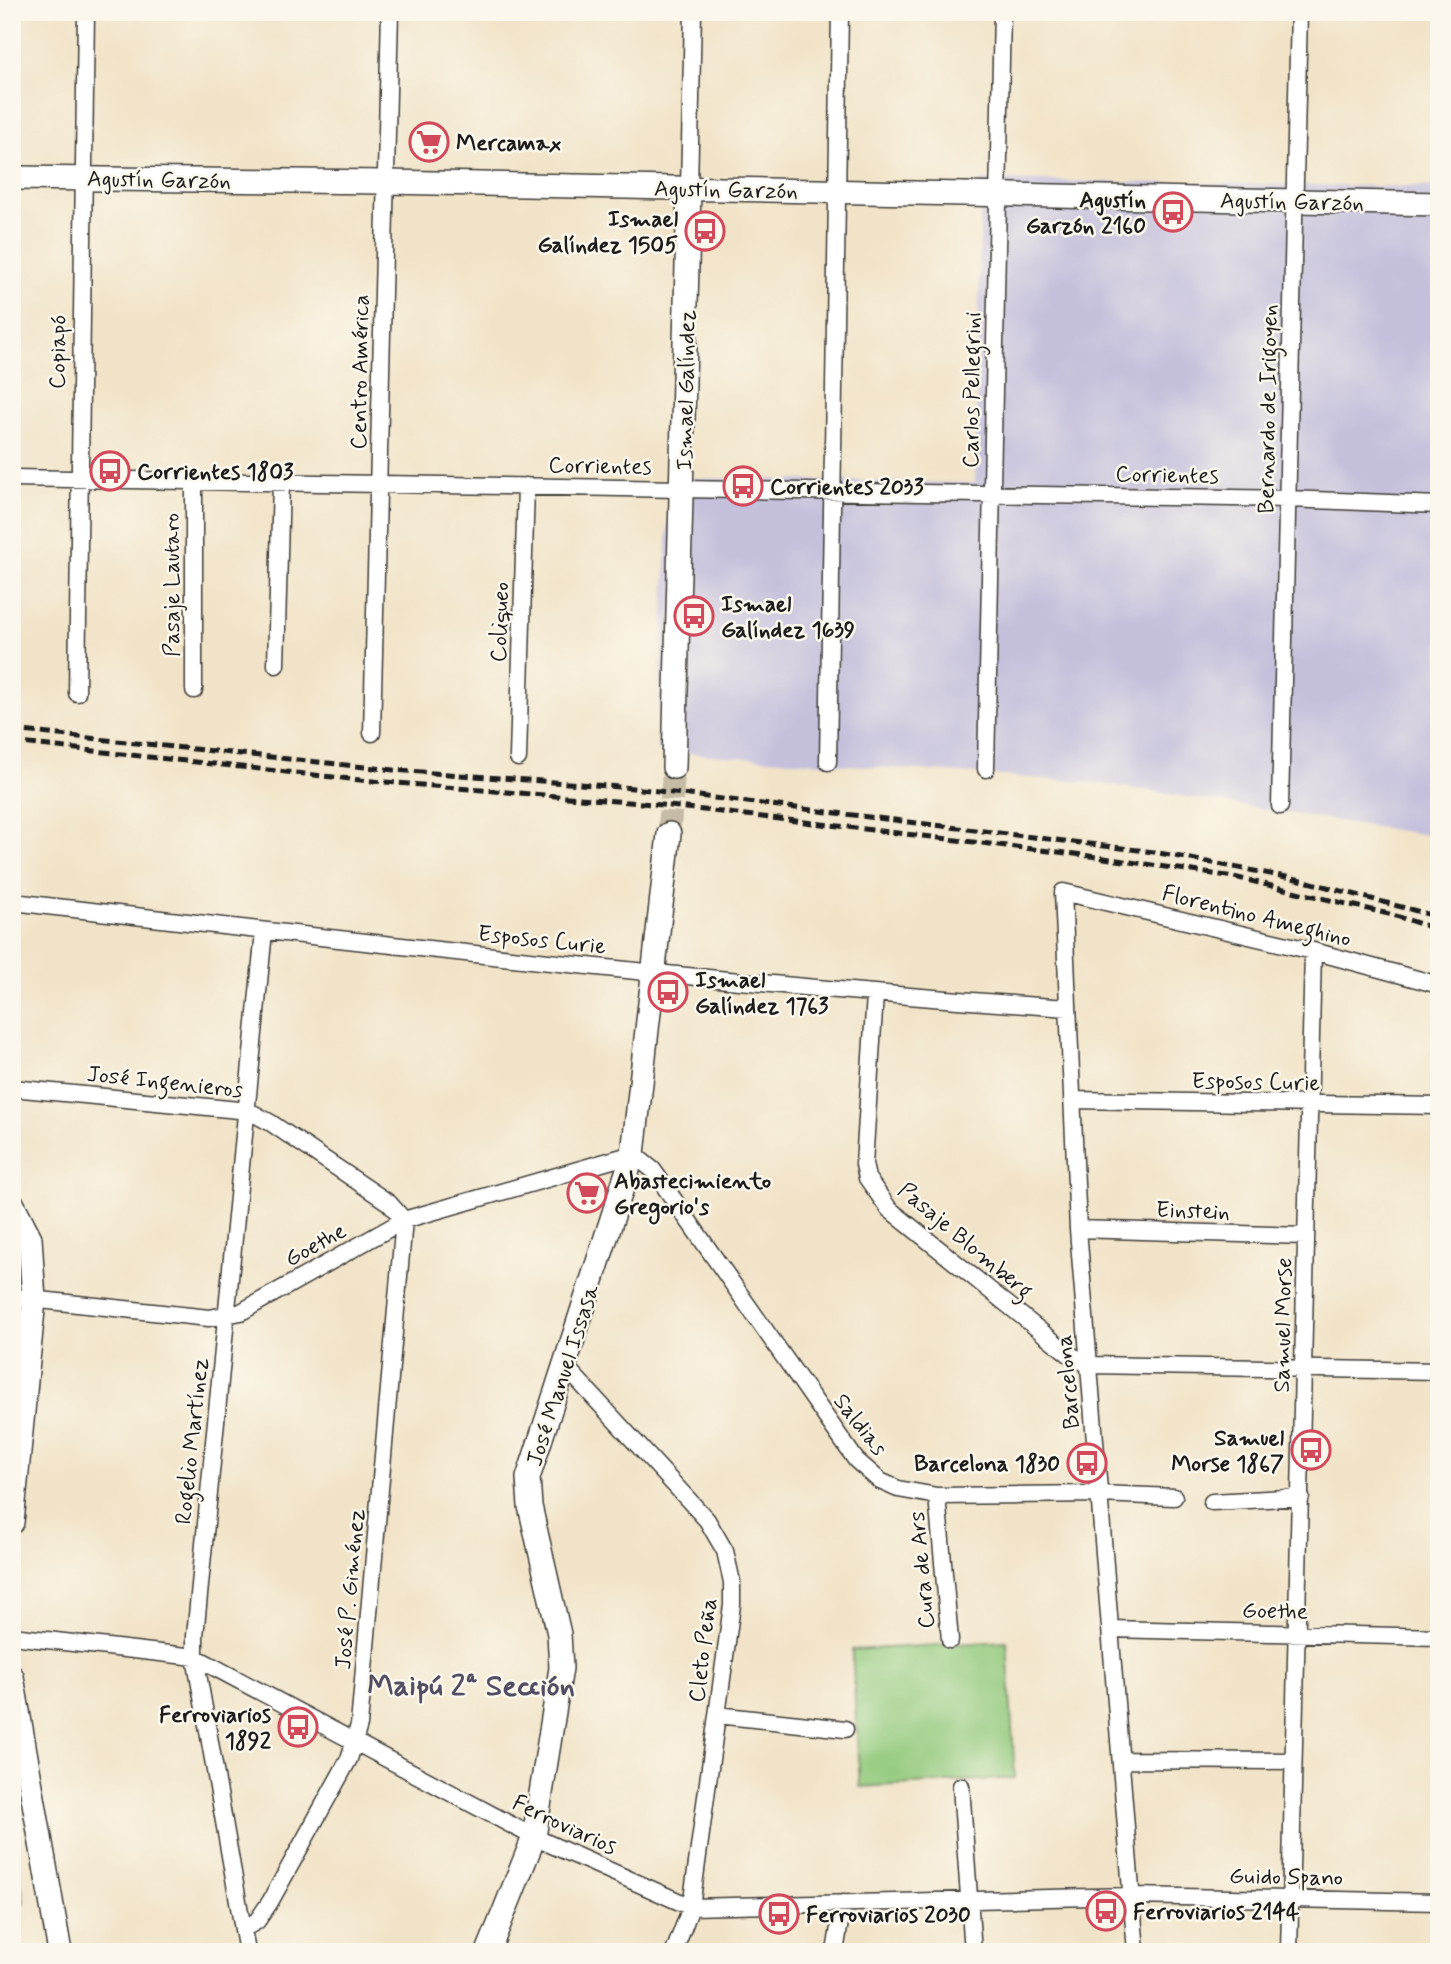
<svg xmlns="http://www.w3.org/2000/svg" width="1451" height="1964" font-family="Mynerve,sans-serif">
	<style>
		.industrial { fill: #c4c0db }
		.green { fill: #92c97c; stroke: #57724c; stroke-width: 2 }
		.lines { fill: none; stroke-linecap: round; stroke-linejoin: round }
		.secondary-tunnel { stroke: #c6bba5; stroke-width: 23; stroke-dasharray: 23 11; stroke-linecap: butt }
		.minor-casing { stroke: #3c3a36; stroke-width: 19 }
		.secondary-casing { stroke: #3c3a36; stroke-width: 26 }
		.minor { stroke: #fff; stroke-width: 16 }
		.secondary { stroke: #fff; stroke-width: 23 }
		.rail { stroke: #1c1c1c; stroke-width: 5; stroke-dasharray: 10 5; stroke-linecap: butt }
		.labels { text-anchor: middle; stroke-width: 5; stroke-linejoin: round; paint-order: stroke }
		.poi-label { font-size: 23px; font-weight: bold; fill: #1c1c1c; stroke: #fbf7ec; text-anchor: start }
		.street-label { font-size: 23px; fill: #1c1c1c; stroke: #fbf7ec }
		.district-label { font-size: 30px; font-weight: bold; fill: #514e63; stroke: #fbf7ec }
	</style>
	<rect width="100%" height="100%" fill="#fbf7ec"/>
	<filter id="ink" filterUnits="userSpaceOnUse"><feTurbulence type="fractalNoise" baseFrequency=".0143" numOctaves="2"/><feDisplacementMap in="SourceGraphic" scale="14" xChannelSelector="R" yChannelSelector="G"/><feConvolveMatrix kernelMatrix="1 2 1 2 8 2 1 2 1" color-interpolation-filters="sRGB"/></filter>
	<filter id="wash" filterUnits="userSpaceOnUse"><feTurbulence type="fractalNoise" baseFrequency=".00686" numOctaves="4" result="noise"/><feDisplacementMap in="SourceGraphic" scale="28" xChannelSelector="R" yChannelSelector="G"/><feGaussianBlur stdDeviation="1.57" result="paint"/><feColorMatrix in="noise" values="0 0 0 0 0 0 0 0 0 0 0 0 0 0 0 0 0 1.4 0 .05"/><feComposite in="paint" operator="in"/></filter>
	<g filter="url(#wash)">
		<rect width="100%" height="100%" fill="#f1e3c7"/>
		<path class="industrial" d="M981,180L1439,187V837L1098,783L657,751L670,478L975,483Z"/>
		<path class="green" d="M1007,1641L1015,1778L860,1787L852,1650Z
			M12,1836L24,1902L12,1904Z"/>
	</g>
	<g filter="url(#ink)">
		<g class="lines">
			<path class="secondary-tunnel" d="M669,834L674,767"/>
			<g class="minor-casing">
				<path id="minor" d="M689,188L693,12
					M12,478L1288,499L1439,505
					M276,665L281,482
					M194,690V481
					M77,693L86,12
					M372,733L390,12
					M518,758L526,486
					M828,762L840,12
					M986,769L1002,12
					M1280,806L1299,12
					M12,902C364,942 715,984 1068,1008
					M875,995L864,1164L867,1178L889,1209L1069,1354L1089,1365L1439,1371
					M12,1088L249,1111L271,1123L389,1203L404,1220L359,1725L349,1759L270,1902L257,1921L243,1929
					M1072,1100L1439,1106
					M1078,1229L1306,1236
					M12,1297L209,1318L241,1312L404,1220L633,1154L653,1170L856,1460L880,1481L898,1489L937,1496L1099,1494L1174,1497
					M566,1367L707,1520L725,1551L732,1582V1605L691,1907L674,1952
					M937,1496L950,1640
					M1212,1502L1301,1497
					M1110,1629L1439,1637
					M12,1636L195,1657L534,1837L691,1907L1132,1896L1439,1902
					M717,1715L845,1729
					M1121,1760L1293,1761
					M961,1786L973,1952
					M247,1952L195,1657V1636L264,931
					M835,1952L843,1903
					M1136,1952L1078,1229L1063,892L1313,951L1439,985
					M1289,1952L1313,951"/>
			</g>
			<g class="secondary-casing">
				<path id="secondary" d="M12,178L386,182L1439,204
					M674,767L689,188
					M12,1203L30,1238L34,1300L12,1522
					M12,1677L60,1952
					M488,1952L534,1837L561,1668L559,1634L530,1506L528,1478L633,1154L669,834"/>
			</g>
			<use href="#minor" class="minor"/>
			<use href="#secondary" class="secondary"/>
			<path class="rail" d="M12,730L394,770L633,788L1154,852L1297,879L1439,917
				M12,742L360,780L653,804L1083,855L1234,877L1393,915L1439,930"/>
		</g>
	</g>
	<defs>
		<g id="supermarket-ring" transform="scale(2.0125)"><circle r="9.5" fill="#fbf7ec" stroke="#d1495b" stroke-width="1.5"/><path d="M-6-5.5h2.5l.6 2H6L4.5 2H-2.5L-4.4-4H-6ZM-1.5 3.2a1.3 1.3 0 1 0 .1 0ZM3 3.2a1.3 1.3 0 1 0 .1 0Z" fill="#d1495b"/></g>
		<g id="bus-ring" transform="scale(2.0125)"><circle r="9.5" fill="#fbf7ec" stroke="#d1495b" stroke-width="1.5"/><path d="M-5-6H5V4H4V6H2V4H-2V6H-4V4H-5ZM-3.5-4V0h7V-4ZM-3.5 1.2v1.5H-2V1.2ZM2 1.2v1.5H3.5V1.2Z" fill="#d1495b"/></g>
	</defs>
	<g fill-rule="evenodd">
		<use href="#supermarket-ring" x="429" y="142"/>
		<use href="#bus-ring" x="1173" y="212"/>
		<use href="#bus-ring" x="705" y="231"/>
		<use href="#bus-ring" x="110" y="471"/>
		<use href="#bus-ring" x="743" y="486"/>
		<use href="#bus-ring" x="694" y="616"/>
		<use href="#bus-ring" x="668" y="992"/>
		<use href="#supermarket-ring" x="587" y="1193"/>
		<use href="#bus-ring" x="1311" y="1450"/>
		<use href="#bus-ring" x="1087" y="1463"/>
		<use href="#bus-ring" x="298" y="1727"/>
		<use href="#bus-ring" x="1106" y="1911"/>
		<use href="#bus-ring" x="779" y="1914"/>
	</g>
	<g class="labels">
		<g class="poi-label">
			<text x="456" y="150">Mercamax</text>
			<text x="1146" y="207" text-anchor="end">Agustín<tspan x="1146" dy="26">Garzón 2160</tspan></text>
			<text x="678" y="226" text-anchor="end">Ismael<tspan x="678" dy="26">Galíndez 1505</tspan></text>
			<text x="137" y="479">Corrientes 1803</text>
			<text x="770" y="494">Corrientes 2033</text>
			<text x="721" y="611">Ismael<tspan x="721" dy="26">Galíndez 1639</tspan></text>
			<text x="695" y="987">Ismael<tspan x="695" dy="26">Galíndez 1763</tspan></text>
			<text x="614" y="1188">Abastecimiento<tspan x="614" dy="26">Gregorio's</tspan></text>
			<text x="1284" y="1445" text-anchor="end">Samuel<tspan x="1284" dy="26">Morse 1867</tspan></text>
			<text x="1060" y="1471" text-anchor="end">Barcelona 1830</text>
			<text x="271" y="1722" text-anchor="end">Ferroviarios<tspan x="271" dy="26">1892</tspan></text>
			<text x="1133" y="1919">Ferroviarios 2144</text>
			<text x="806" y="1922">Ferroviarios 2030</text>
		</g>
		<g class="street-label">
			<text transform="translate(159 179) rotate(1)" y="8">Agustín Garzón</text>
			<text transform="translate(726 189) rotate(1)" y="8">Agustín Garzón</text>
			<text transform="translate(1292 201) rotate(1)" y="8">Agustín Garzón</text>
			<text transform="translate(57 352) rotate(-89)" y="8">Copiapó</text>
			<text transform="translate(359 372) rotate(-89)" y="8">Centro América</text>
			<text transform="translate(685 390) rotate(-89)" y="8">Ismael Galíndez</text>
			<text transform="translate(971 390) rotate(-89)" y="8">Carlos Pellegrini</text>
			<text transform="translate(1267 409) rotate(-89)" y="8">Bernardo de Irigoyen</text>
			<text transform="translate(600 465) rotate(1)" y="8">Corrientes</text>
			<text transform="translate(1167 474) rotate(1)" y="8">Corrientes</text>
			<text transform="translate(171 585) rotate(-90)" y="8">Pasaje Lautaro</text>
			<text transform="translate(499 622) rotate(-88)" y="8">Coliqueo</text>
			<text transform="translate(1257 915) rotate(14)" y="8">Florentino Ameghino</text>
			<text transform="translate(542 939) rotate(6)" y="8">Esposos Curie</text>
			<text transform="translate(165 1081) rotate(6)" y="8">José Ingenieros</text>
			<text transform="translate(1256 1081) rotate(1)" y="8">Esposos Curie</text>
			<text transform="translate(1193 1210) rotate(2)" y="8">Einstein</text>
			<text transform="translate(966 1240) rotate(40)" y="8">Pasaje Blomberg</text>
			<text transform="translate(315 1244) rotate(-29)" y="8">Goethe</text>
			<text transform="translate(1282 1325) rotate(-89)" y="8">Samuel Morse</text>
			<text transform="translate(562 1375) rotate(-72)" y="8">José Manuel Issasa</text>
			<text transform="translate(1067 1382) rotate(-95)" y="8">Barcelona</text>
			<text transform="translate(861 1424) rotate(52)" y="8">Saldias</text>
			<text transform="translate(191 1441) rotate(-84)" y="8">Rogelio Martínez</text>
			<text transform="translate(921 1570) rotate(-95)" y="8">Cura de Ars</text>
			<text transform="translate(349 1589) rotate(-85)" y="8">José P. Giménez</text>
			<text transform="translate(1275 1610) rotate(1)" y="8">Goethe</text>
			<text transform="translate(702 1650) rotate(-83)" y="8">Cleto Peña</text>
			<text transform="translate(565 1824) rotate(25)" y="8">Ferroviarios</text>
			<text transform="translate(1286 1876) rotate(1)" y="8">Guido Spano</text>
		</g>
		<g class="district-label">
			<text x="471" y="1695">Maipú 2ª Sección</text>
		</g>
	</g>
	<rect width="1451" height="1964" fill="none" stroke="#fbf7ec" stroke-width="42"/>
</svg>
